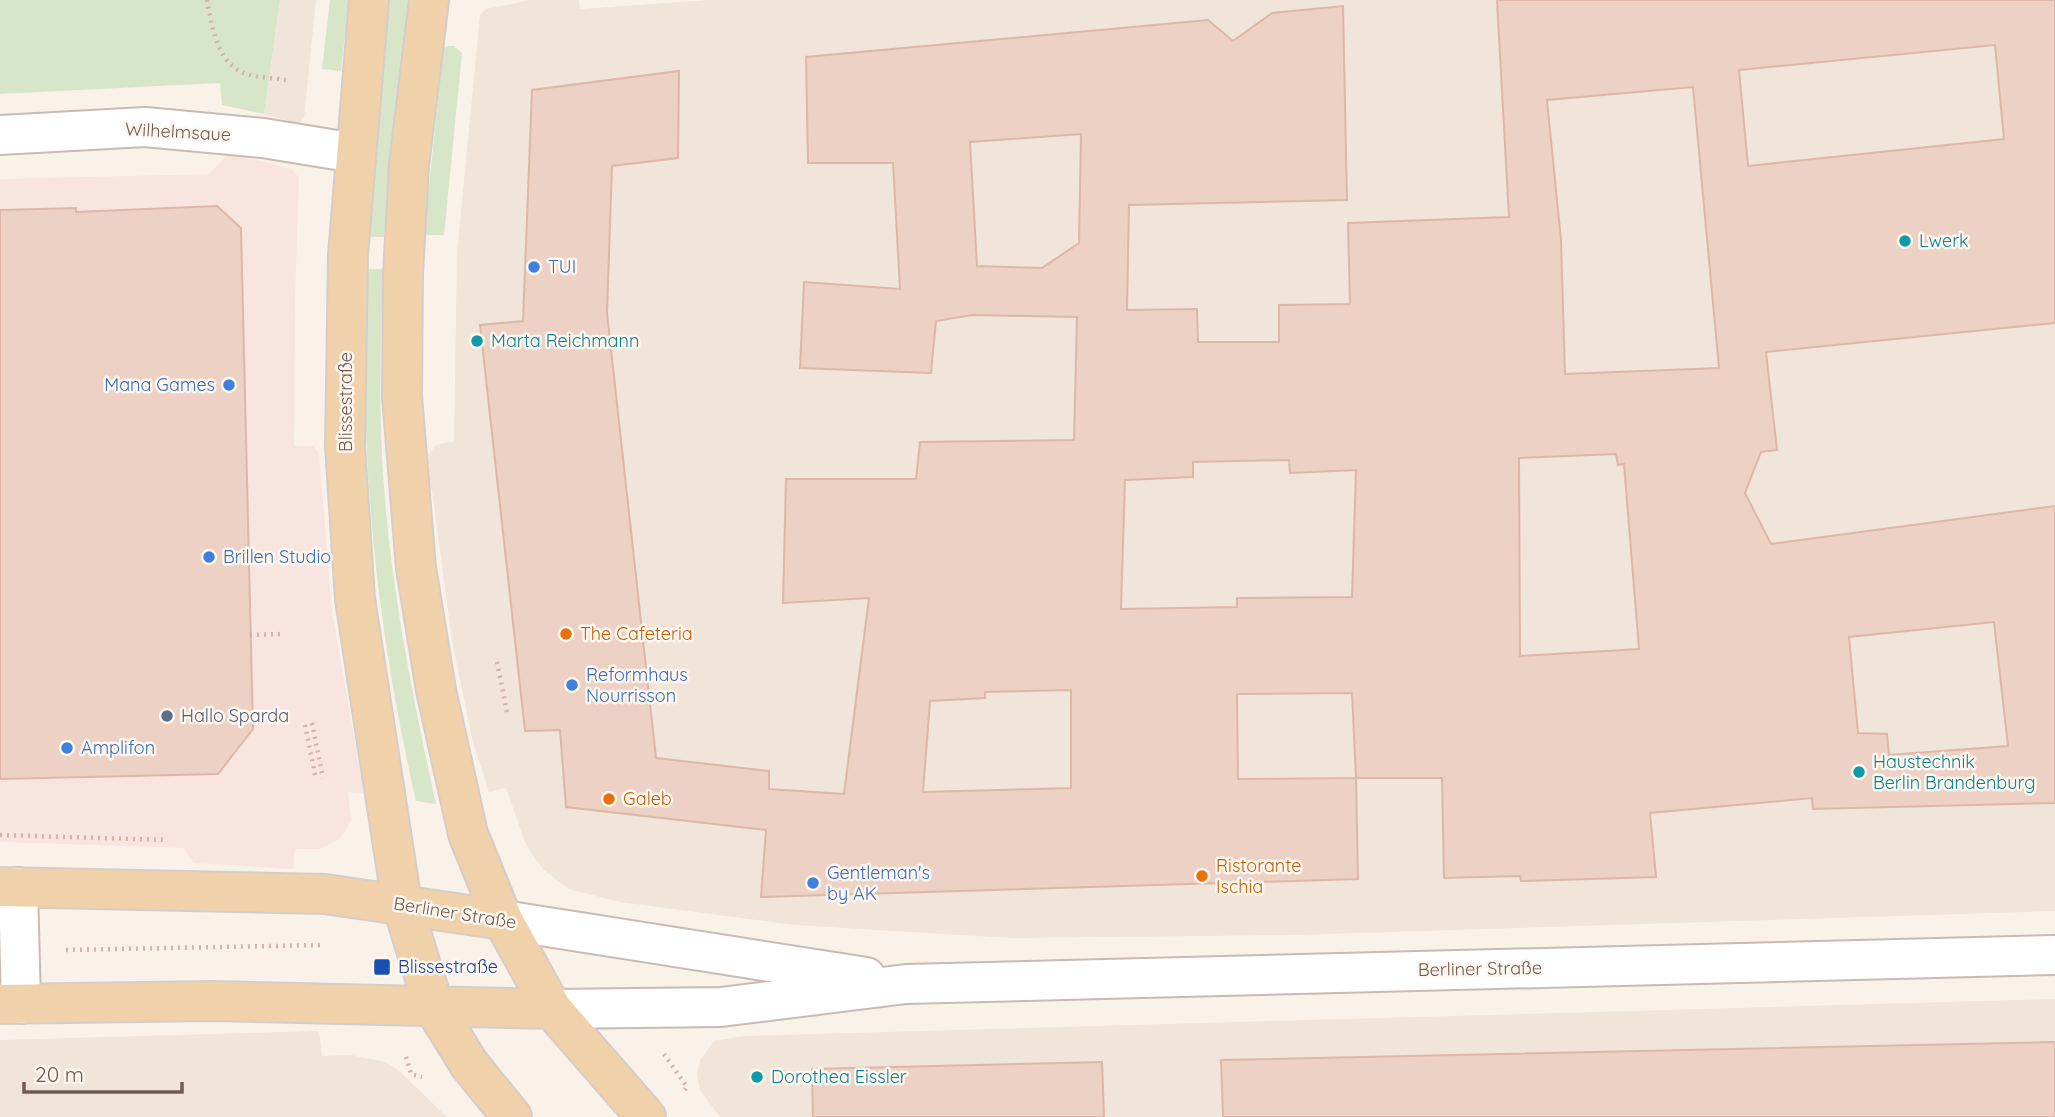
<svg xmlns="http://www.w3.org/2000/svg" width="2055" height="1117" font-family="Quicksand,sans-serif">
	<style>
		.residential { fill: #f1e4d9 }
		.commercial { fill: #f9e5df }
		.green { fill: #d7e6c9 }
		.building { fill: #ecd1c4; stroke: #ddb7a7; stroke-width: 2; fill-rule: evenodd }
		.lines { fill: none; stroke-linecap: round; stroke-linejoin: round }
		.minor-casing { stroke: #cbbab0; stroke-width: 42 }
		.major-casing { stroke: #d5cdca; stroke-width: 42 }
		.path { stroke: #d1b4a7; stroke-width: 4.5; stroke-dasharray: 2 5; stroke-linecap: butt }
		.minor { stroke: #fff; stroke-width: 38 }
		.major { stroke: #f1d1aa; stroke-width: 38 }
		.culture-dot { fill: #0f9aa8; stroke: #fdf7ef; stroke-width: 2.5 }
		.shop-dot { fill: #3f7fe0; stroke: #fdf7ef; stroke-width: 2.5 }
		.food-dot { fill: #e8710a; stroke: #fdf7ef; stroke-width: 2.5 }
		.service-dot { fill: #5c6f8a; stroke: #fdf7ef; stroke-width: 2.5 }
		.transit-dot { fill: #1a4fb4; stroke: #fdf7ef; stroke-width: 2.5 }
		.labels { text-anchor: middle; stroke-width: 5; stroke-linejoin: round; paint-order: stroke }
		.street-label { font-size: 18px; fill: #725950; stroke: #fdf7ef }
		.culture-label { font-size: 18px; fill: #0d838f; stroke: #fdf7ef; text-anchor: start }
		.shop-label { font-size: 18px; fill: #366cbe; stroke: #fdf7ef; text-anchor: start }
		.food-label { font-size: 18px; fill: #c56008; stroke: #fdf7ef; text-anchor: start }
		.service-label { font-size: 18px; fill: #4e5e75; stroke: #fdf7ef; text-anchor: start }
		.transit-label { font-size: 18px; fill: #164399; stroke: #fdf7ef; text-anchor: start }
	</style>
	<rect width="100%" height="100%" fill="#faf2e9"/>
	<path class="residential" d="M280,0H316L304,118L299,123L264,115Z
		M531,0H579L580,9L709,0H2055V911L1297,935L1010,938L795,925L620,902L569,889L544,870L536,860L525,842L506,788L489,792L473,743L452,641L432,491L422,463L436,445L454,441L457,253L480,15L486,9Z
		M2055,999V1117H720L700,1090L697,1075L700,1060L714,1041L742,1036Z
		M319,1031L322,1056L351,1055L385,1062L397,1069L447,1117H0V1040Z"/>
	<path class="commercial" d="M229,153L292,169L299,178L295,302L294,446H313L319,453L332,611L364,793L348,792L351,820L345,832L338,840L320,849H295L293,869L194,863L183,848L0,842V179L209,174Z"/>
	<path class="green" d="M0,0H280L264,114L222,105L220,83L0,94Z
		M330,0H349L341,71L322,69Z
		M388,0H409L384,237H369Z
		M448,46H454L462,53L444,235H424L443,49Z
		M368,269H383C381,332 379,394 382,456C388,574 411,690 436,804L416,801C376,627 357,447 368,269Z"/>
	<path class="building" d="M1497,0H2055V323L1766,352L1777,450L1761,452L1745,493L1771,544L2055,506V803L1813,809L1812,798L1650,813L1656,877L1521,881L1520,876L1444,878L1442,778H1356L1358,879L761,897L766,830L566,807L560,730L525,731L480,325L523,321L532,90L679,71L678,158L612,166L607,313L656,758L769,771V789L844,794L869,598L783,603L786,479H916L920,442L1074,440L1077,317L972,315L936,321L931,373L800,368L804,282L900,289L893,163H808L806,57L1208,20L1233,41L1272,13L1343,6L1347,200L1129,205L1127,310L1197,309L1198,342H1279V305L1350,304L1348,223L1509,217ZM1995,45L2004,139L1748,166L1739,70ZM1693,87L1719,368L1565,374L1561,240L1547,100ZM1081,134L1079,243L1042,268L977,266L970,142ZM1616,454L1618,465L1624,464L1639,649L1520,656L1519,458ZM1289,460L1290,473L1356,470L1352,597L1237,598V607L1121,609L1125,480L1193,477V462ZM1994,622L2008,746L1889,755L1887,734L1858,733L1849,637ZM1071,690V788L923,792L930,701L985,698V692ZM1352,693L1356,778L1238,779L1237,694Z
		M217,206L241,228L253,729L218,774L0,779V210L76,208V212Z
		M2055,1042V1117H1223L1221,1060Z
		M1102,1062L1104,1117H813L812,1069Z"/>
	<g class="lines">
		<g class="minor-casing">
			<path id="minor" d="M0,135L145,127L263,138L355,153
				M18,887L21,1004
				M503,920L866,977
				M552,1009L721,1007L906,984L2055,955"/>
		</g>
		<g class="major-casing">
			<path id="major" d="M369,0L348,255L345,446L355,599L402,904L434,1007L469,1064L512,1117
				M429,0L409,165L403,274L402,396L416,568L436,690L468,834L503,920L552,1009L646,1117
				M0,887L325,894L503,920
				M0,1004L212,1001L552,1009"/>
		</g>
		<path class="path" d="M207,0C212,27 217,65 247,74C259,78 274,78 286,80
			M250,635L282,634
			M497,662L507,712
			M312,723L323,778
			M305,725L316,779
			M0,835L168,840
			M66,950L323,945
			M664,1054L687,1087L685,1090
			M406,1057L411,1074L422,1077"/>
		<use href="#minor" class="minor"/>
		<use href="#major" class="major"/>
	</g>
	<g class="culture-dot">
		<circle cx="1905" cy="241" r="7"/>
		<circle cx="477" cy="341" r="7"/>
		<circle cx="1859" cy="772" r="7"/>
		<circle cx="757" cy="1077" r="7"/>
	</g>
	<g class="shop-dot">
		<circle cx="534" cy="267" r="7"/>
		<circle cx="229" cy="385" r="7"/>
		<circle cx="209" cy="557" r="7"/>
		<circle cx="572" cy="685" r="7"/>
		<circle cx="67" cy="748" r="7"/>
		<circle cx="813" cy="883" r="7"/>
	</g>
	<g class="food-dot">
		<circle cx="566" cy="634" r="7"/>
		<circle cx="609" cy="799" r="7"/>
		<circle cx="1202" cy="876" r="7"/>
	</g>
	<circle class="service-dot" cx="167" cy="716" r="7"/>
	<rect class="transit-dot" x="373" y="958" width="18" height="18" rx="3.5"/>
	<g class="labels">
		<g class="street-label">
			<text transform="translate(178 132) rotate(3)" y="6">Wilhelmsaue</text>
			<text transform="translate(346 402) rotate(-90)" y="6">Blissestraße</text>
			<text transform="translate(455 913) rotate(9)" y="6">Berliner Straße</text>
			<text transform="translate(1480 969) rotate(-1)" y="6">Berliner Straße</text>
		</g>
		<g class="culture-label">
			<text x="1919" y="247">Lwerk</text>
			<text x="491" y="347">Marta Reichmann</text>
			<text x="1873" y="768">Haustechnik<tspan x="1873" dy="21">Berlin Brandenburg</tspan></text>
			<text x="771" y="1083">Dorothea Eissler</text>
		</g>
		<g class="shop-label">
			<text x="548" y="273">TUI</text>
			<text x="215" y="391" text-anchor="end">Mana Games</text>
			<text x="223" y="563">Brillen Studio</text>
			<text x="586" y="681">Reformhaus<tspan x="586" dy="21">Nourrisson</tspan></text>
			<text x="81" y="754">Amplifon</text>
			<text x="827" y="879">Gentleman's<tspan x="827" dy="21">by AK</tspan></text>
		</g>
		<g class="food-label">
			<text x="580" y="640">The Cafeteria</text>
			<text x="623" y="805">Galeb</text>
			<text x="1216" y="872">Ristorante<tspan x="1216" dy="21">Ischia</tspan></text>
		</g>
		<g class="service-label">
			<text x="181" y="722">Hallo Sparda</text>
		</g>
		<g class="transit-label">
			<text x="398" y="973">Blissestraße</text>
		</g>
	</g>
	<path d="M24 1082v10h158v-10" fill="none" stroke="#725950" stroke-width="3.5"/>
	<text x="35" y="1082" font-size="21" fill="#725950" stroke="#fdf7ef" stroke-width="5" paint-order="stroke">20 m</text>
</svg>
